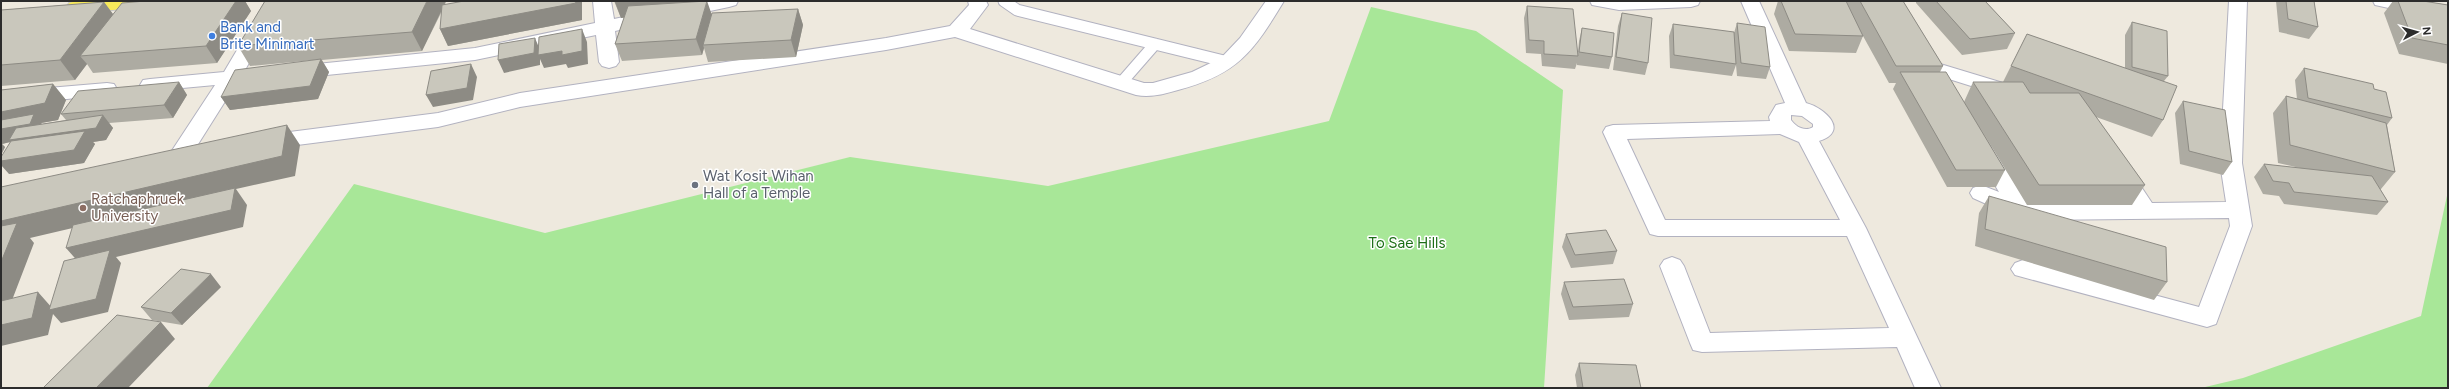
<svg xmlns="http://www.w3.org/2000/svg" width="2449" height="389" font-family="Figtree,sans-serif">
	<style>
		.green { fill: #a8e798 }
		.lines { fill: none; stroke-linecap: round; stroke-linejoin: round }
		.service-casing { stroke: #b2b2c0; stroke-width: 13 }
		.minor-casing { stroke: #b2b2c0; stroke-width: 2 }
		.primary-casing { stroke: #c8c8c8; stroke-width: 2 }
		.service { stroke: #fff; stroke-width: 11 }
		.minor { fill: #fff; fill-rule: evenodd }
		.primary { fill: #f7e95a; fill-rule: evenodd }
		.wall { fill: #adaba2 }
		.shaded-wall { fill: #8d8b84 }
		.building { fill: #c9c7bc; stroke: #8d8b84 }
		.shop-dot { fill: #3f7fe0; stroke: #fff; stroke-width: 1.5 }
		.worship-dot { fill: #6b7280; stroke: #fff; stroke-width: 1.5 }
		.education-dot { fill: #8d6e63; stroke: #fff; stroke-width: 1.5 }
		.labels { text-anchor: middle; stroke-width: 3; stroke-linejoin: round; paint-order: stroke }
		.shop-label { font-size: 15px; fill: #366cbe; stroke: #fff; text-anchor: start }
		.worship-label { font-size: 15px; fill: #5b616d; stroke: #fff; text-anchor: start }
		.education-label { font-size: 15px; fill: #785e54; stroke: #fff; text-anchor: start }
		.park-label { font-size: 15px; fill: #1d6e17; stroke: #fff }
	</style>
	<rect width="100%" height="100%" fill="#eee9de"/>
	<path class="green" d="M1371,7L1476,31L1563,90L1544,388H207L354,184L545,233L850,157L1048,186L1329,121Z
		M2448,191V388H2201L2243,378L2421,316Z"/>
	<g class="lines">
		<g class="service-casing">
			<path id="service" d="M1004,1L1017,10L1228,62
				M1121,83L1155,44"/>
		</g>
		<g class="minor-casing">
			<path id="minor" d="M266,1H284L245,70L261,69L268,71L271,75L268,79L236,84L190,157L182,159L174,157L171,152L215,85L150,91L143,90L140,85L143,80L150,79L224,72Z
				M593,1H611L614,19L702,1H738L736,5L729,7L615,31L619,62L616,66L609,68L602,66L599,62L596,35L475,60L297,78L290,76L287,72L290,68L297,66L475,48L595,23Z
				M968,1H986L988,5L970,29L1144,83H1153L1192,72L1221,58L1240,38L1266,1H1284C1253,52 1238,74 1178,90C1164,94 1150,98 1136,95L955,37L886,50L520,107L438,127L266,149L259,147L255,142L259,137L266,135L438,113L520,93L886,38L950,26L969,5Z
				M1590,1H1700L1698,5L1691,7L1619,10L1592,5Z
				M1741,1H1759L1806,103C1825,108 1850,131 1819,141L1866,228L1941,388H1915L1897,347L1702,352L1693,350L1690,343L1660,266L1664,260L1672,257L1680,260L1684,266L1710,333L1889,328L1847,236H1658L1650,234L1603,132L1606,127L1613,125L1770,121L1769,117L1776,105L1785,103ZM1791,115L1802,116L1813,124V127C1805,132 1796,127 1791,120ZM1780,134L1799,142L1840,220H1665L1627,139Z
				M2229,1H2247L2242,163L2252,226L2216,324L2207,327L2015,275L2011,269L2015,263L2023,260L2199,307L2230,226L2229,218L2022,220L1973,198L1970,193L1973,188L1981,185L1999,192L1975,152L1978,147L1986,145L1994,147L2028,204L2129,203L2109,172L2112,167L2120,165L2128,167L2152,203L2226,202L2220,163Z
				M2373,1H2409L2448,9V21L2375,5Z
				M1937,63L2013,86L2016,91L2013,96L2006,97L1930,73L1927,69L1930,65Z
				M107,83L114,84L117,89L114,94L1,106V92Z"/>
		</g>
		<g class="primary-casing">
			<path id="primary" d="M76,1H157L155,5L148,7L76,13L69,11L67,7L69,3Z"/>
		</g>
		<use href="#service" class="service"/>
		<use href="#minor" class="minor"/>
		<use href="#primary" class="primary"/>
	</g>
	<path class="wall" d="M146,1H245L251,11L217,63L93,73L87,64L75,80L1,86V10L104,2L113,14Z
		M446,1L445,5L459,2V1H582V20L448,46L440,29L442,11L422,51L322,60L329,72L318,99L230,110L221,97L314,60L250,66L238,46Z
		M614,1H697L692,2L712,15L798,9L803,25L796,57L708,62L704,48L702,55L622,61L615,44L624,18H621Z
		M1778,1H1903L1943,66L1940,72L1964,102L1973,82H2003L2027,34L2125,68V35L2132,22L2168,76L2164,81L2163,120L2152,137L2096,117L2145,185L2132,205H2027L1979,126L2005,170L1996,187H1947L1893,89L1896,83H1889L1863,36L1856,53L1789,51L1774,14Z
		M1916,1H1985L2015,33L2007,49L1962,55L1916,3Z
		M2276,1H2314L2318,27L2309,39L2279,32Z
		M2393,1H2423L2448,5V64L2399,54L2384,13Z
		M1527,6L1578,52L1579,41L1582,28L1612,57L1609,69L1577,65V63L1575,69L1542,66L1541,54L1526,53L1524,18Z
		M1622,13L1648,63L1645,75L1613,70L1618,26Z
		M1737,23L1770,67L1766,79L1737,76L1736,65L1732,76L1670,68L1669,36L1673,24L1734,33Z
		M2304,68L2374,89L2392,118L2387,125L2395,172L2381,189H2380L2388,202L2377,215L2284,204L2279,196L2263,194L2254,177L2264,164L2300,168L2278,163L2273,113L2286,96L2297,99L2295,80Z
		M179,82L187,95L173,118L109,123L113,128L106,140L93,142L95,144L84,163L9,174L10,142L2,144L5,147L1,155V90L53,84L66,100L58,120L41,123L42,124L66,120L61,114Z
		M2183,101L2232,162L2223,175L2180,164L2175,113Z
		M1989,196L2167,282L2154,300L1975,246L1979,213Z
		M1566,234L1617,251L1613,264L1571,268L1562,247Z
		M1564,282L1633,304L1629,317L1569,320L1561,294Z
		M221,287L182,325L152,320L141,307Z
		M1579,363L1641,388H1577L1575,375Z"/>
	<path class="shaded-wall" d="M236,1H245L251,11L217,63L206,46Z
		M427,1H446L422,51L412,32Z
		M575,1H582V20L448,46L440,29Z
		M618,1H697L621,18L615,2Z
		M707,1L713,18L703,45L704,48L702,55L696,39Z
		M104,2L118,21L80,56L87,64L75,80L60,60Z
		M798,9L803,25L796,57L791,40Z
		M582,29L587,42L588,64L568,68L566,64L544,68L540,59V65L504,73L498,60L535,38L540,50L562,51Z
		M321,59L329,72L318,99L230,110L221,97Z
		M471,64L477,77L473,100L433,107L426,95Z
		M179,82L187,95L173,118L164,105Z
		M53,84L66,100L58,120L41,123L44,127L103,115L113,128L106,140L93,142L95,144L84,163L9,174L1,165V161L10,142L2,144L5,147L1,155V112Z
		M287,125L300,145L295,176L236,189L247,205L243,227L116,257L121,263L108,312L61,323L53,314L48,335L1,346V325L38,292L53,309L81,265L66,248L235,190L30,238L34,243L9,308L1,310V221Z
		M211,274L221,287L182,325L171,313Z
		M161,322L175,339L128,388H96Z"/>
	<path class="building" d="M146,1H236L206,46L80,56L122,3Z
		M265,1H427L412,32L238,46Z
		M464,1H575L576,3L440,29L442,5Z
		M707,1L696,39L615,44L628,6Z
		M1781,1H1846L1863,36L1795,34Z
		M1860,1H1903L1943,66H1896Z
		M1936,1H1985L2015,33L1970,39Z
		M2286,1H2314L2318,27L2288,19Z
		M2398,1H2423L2448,5V45L2412,38Z
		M104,2L60,60L1,65V10Z
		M1527,6L1573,9L1578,56L1544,54V41L1529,40Z
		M798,9L791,40L703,45L712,13Z
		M1622,13L1652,18L1648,63L1616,57Z
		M2132,22L2167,31L2168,76L2132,67Z
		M1737,23L1765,27L1770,67L1741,63Z
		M1673,24L1734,32L1736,64L1674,55Z
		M1582,28L1614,33L1612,57L1579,52Z
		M582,29V51L562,55V51L538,55L539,37Z
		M2027,34L2177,86L2163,120L2011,66Z
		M535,38L534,53L498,60L499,44Z
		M321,59L310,86L221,97L235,70Z
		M471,64L467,88L426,95L431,71Z
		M2304,68L2373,84L2374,89L2386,92L2392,118L2308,98Z
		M1900,72H1946L2005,170H1956Z
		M179,82L164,105L61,114L78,91Z
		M1973,82H2023L2030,93H2079L2145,185H2039Z
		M53,84L45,103L1,112V90Z
		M2286,96L2343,111L2386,123L2395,172L2290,145Z
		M2183,101L2225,110L2232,162L2189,151Z
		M34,114L30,124L1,129V120Z
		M103,115L96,128L9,140L16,128Z
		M287,125L282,156L1,221V187Z
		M85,131L74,150L1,161V157L11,141Z
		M2264,164L2372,176L2388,202L2294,192L2289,183L2273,181Z
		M235,188L231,210L66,248L73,225Z
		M1989,196L2166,247L2167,282L1985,229Z
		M17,223L1,262V226Z
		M1606,230L1617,251L1575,255L1566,234Z
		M110,250L96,299L49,310L64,261Z
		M181,269L211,274L171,313L141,307Z
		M1624,279L1633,304L1573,307L1564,282Z
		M38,292L32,318L1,325V301Z
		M117,315L161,322L96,388H43Z
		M1579,363L1636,365L1641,388H1583Z"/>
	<circle class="shop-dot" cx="212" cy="36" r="4"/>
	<circle class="worship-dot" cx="695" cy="185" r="4"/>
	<circle class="education-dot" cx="83" cy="208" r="4"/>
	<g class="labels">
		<g class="shop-label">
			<text x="220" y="32">Bank and<tspan x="220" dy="17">Brite Minimart</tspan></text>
		</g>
		<g class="worship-label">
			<text x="703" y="181">Wat Kosit Wihan<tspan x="703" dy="17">Hall of a Temple</tspan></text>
		</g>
		<g class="education-label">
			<text x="91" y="204">Ratchaphruek<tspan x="91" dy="17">University</tspan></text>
		</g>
		<g class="park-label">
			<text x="1407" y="248">To Sae Hills</text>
		</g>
	</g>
	<rect width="2449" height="389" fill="none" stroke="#2c2c2c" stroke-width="4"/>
	<g transform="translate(2417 32) rotate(84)" stroke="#ffffff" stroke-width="3" paint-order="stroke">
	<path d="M0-3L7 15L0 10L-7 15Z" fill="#2c2c2c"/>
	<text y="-6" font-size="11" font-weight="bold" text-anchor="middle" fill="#2c2c2c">N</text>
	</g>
</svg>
